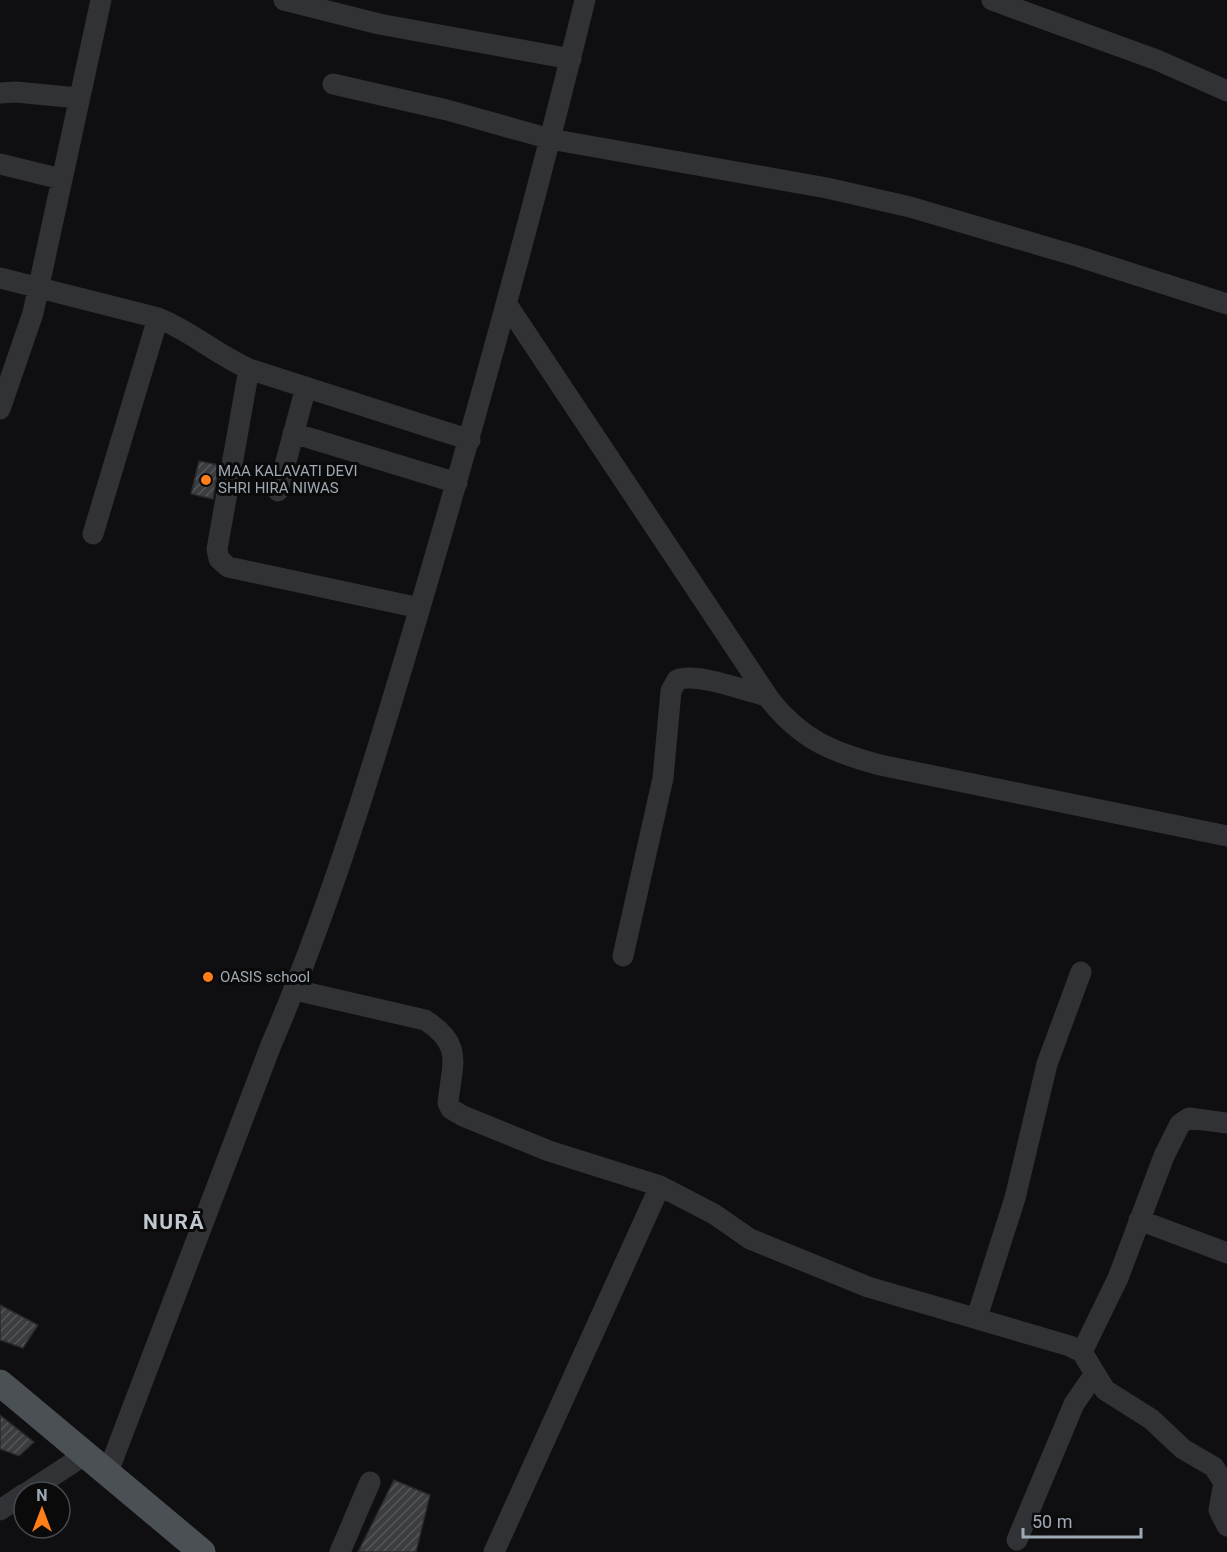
<svg xmlns="http://www.w3.org/2000/svg" width="1227" height="1552" font-family="Roboto,sans-serif">
	<style>
		.building { fill: url(#building-hatch); stroke: #292a2d; stroke-width: 1.5 }
		.lines { fill: none; stroke-linecap: round; stroke-linejoin: round }
		.minor { stroke: #303236; stroke-width: 21 }
		.major { stroke: #4b5055; stroke-width: 27 }
		.poi-dot { fill: #ff7e18; stroke: #0a0a0b; stroke-width: 2 }
		.labels { text-anchor: middle; stroke-width: 6; stroke-linejoin: round; paint-order: stroke }
		.poi-label { font-size: 15px; fill: #9ea9b3; stroke: #0a0a0b; text-anchor: start }
		.district-label { font-size: 21px; font-weight: bold; letter-spacing: 1.5px; fill: #c0c7cf; stroke: #0a0a0b }
	</style>
	<defs>
		<pattern id="building-hatch" width="6" height="6" patternUnits="userSpaceOnUse" patternTransform="scale(1.5)"><rect width="6" height="6" fill="#3b3d41"/><path d="M-1 1l2-2M0 6l6-6M5 7l2-2" fill="none" stroke="#54565a"/></pattern>
	</defs>
	<rect width="100%" height="100%" fill="#0f0f11"/>
	<path class="building" d="M199,461L219,465L213,499L191,494Z
		M0,1305L38,1325L23,1348L0,1340Z
		M0,1415L34,1442L19,1456L0,1449Z
		M394,1480L430,1495L416,1552H358Z"/>
	<g class="lines">
		<path class="minor" d="M284,0L379,24L571,59
			M992,0L1157,60L1227,91
			M333,84L447,110L550,139L827,188L910,207L1077,256L1227,304
			M0,93L16,92L78,98
			M0,164L61,179
			M0,278L158,318C191,331 217,355 249,369L470,440
			M508,306L770,700C802,740 832,752 880,765L1227,836
			M249,369L217,549L219,559L228,567L420,608
			M0,409L33,313L101,0
			M293,433L457,483
			M278,491L306,387
			M93,534L158,318
			M623,956L663,778L671,691L677,680C697,672 745,691 767,696
			M295,990L425,1020C464,1045 452,1063 448,1103L451,1109L463,1116L549,1151L660,1186L714,1214L750,1239L868,1287L1070,1346L1082,1352L1105,1390L1151,1419L1183,1449L1214,1467L1224,1483L1219,1510L1227,1526
			M1139,1220L1227,1253
			M977,1317L1015,1198L1047,1064L1081,972
			M1082,1352L1118,1278L1164,1156L1180,1124L1189,1118L1227,1123
			M108,1472L271,1045C332,903 377,753 421,604C480,404 535,203 585,0
			M28,1492L86,1454
			M0,1510L24,1494
			M1017,1540L1074,1404L1094,1375
			M340,1552L370,1482
			M494,1552L660,1186"/>
		<path class="major" d="M0,1383L202,1552"/>
	</g>
	<g class="poi-dot">
		<circle cx="206" cy="480" r="6"/>
		<circle cx="208" cy="977" r="6"/>
	</g>
	<g class="labels">
		<g class="poi-label">
			<text x="218" y="476">MAA KALAVATI DEVI<tspan x="218" dy="17">SHRI HIRA NIWAS</tspan></text>
			<text x="220" y="982">OASIS school</text>
		</g>
		<g class="district-label">
			<text x="174" y="1229">NURĀ</text>
		</g>
	</g>
	<g transform="translate(42 1510)"><circle r="28" fill="#0a0a0b" stroke="#454a4e" stroke-width="1.5"/>
	<path d="M0-4.5L10 22L0 15L-10 22Z" fill="#ff7e18"/>
	<text y="-9" font-size="16" font-weight="bold" text-anchor="middle" fill="#9ea9b3">N</text>
	</g>
	<path d="M1023 1528v9h118v-9" fill="none" stroke="#9ea9b3" stroke-width="3"/>
	<text x="1032" y="1528" font-size="18" fill="#9ea9b3" stroke="#0a0a0b" stroke-width="4.5" paint-order="stroke">50 m</text>
</svg>
